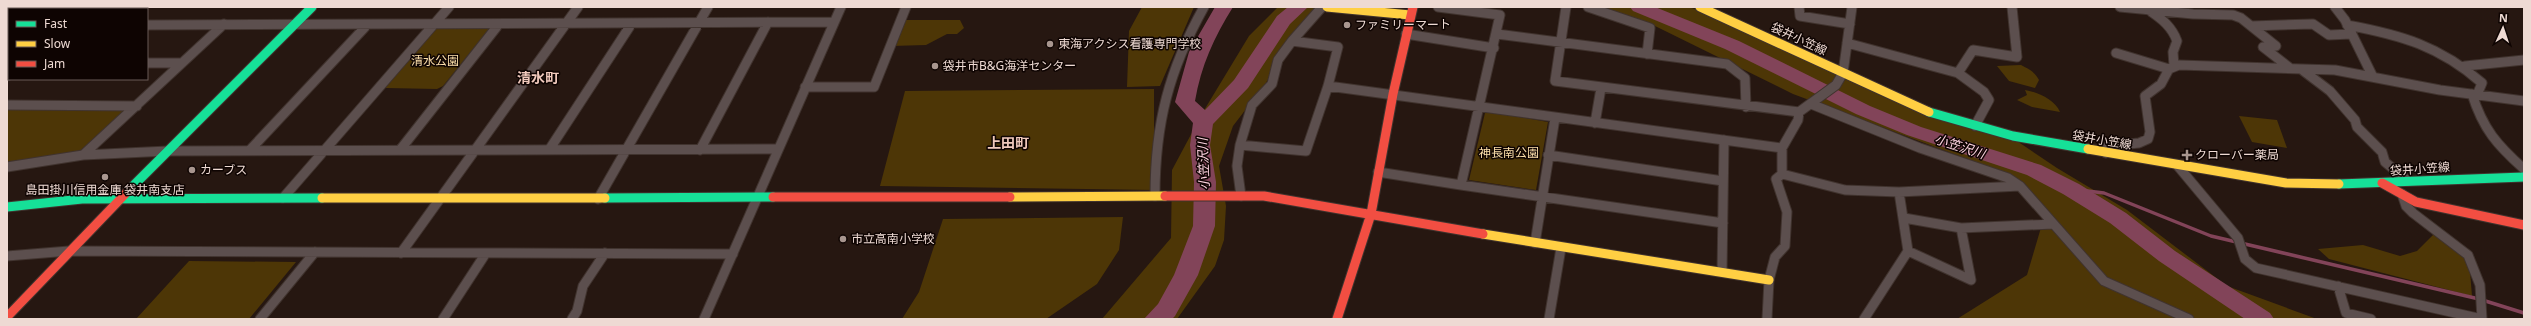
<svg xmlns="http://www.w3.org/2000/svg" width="2531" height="326" font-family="'Noto Sans','Noto Sans JP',sans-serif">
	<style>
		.green { fill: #4d3606 }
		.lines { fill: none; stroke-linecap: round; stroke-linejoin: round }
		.stream { stroke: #824459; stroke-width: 3.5 }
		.river { fill: #824459; fill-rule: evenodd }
		.street-casing { stroke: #40332e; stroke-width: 11 }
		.fast-casing { stroke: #40332e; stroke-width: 11 }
		.slow-casing { stroke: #40332e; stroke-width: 11 }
		.jam-casing { stroke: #40332e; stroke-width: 11 }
		.street { stroke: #5c4f4e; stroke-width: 9 }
		.fast { stroke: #16e098; stroke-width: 9 }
		.slow { stroke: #ffcf43; stroke-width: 9 }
		.jam { stroke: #f24e42; stroke-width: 9 }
		.poi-dot { fill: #a8968f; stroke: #0e0402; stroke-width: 1.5 }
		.labels { text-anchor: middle; stroke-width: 3; stroke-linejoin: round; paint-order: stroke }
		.poi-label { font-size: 12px; fill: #eedad3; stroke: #0e0402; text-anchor: start }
		.street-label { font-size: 12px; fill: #eedad3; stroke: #0e0402 }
		.park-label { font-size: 12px; fill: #fde0ab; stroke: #0e0402 }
		.water-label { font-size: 13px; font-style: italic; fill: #fed3e0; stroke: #0e0402 }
		.quarter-label { font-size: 14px; font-weight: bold; fill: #f0c9bc; stroke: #0e0402 }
	</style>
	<rect width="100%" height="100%" fill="#261711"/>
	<path class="green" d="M1142,7H1194L1160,86L1127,87L1129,31Z
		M1278,7H1327L1279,58L1266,83L1233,126L1219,166L1226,206L1224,240L1215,266L1177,319H1102L1171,238L1172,170L1203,112L1249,36Z
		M1593,7H1688L1709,13L1888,99L2017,141L2057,168L2127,210L2227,286L2317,319H1957L2027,275L2045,214L2013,176L1793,94L1655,26Z
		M901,20H960L964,28L957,34H947L926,45L891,46Z
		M442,27H486L489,29L443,86L437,89L386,88L385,86L434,29Z
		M2021,65C2029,69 2035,72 2039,80L2035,88L2009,81L1997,66Z
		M1154,89V190L880,186L905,91Z
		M2025,90C2038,92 2055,100 2060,112L2032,107L2017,100L2027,95Z
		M7,108L123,109L126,112L81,152L7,163Z
		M1491,112L1548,122L1536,190L1469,180L1485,113Z
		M2239,116L2277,120L2287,148L2252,142Z
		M1123,217L1119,250L1097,284L1046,319H902L919,292L943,219Z
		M2434,234L2469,259L2472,296L2329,259L2318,249L2363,245L2400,256L2417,251Z
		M189,261L296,262L249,319H136Z"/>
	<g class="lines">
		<path class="stream" d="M34,9L49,7
			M7,12H9
			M2071,189L2104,193L2211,236L2479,299L2524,313"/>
		<path class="river" d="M1215,7H1233C1214,37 1201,66 1195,101L1205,110L1234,80L1277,16L1288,7H1308L1290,24L1248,88L1213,124L1210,145L1216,182L1215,226L1198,275L1175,316L1172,319H1144L1158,304L1174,275L1193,226L1194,182L1190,145L1193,123L1175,102L1189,52Z
			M1630,7H1655L1739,41L1870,106L1921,127L2041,165L2079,184L2126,213L2175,251L2270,313L2274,319H2245L2159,261L2110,223L2063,194L2027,175L1907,135L1856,114L1725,49L1633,11Z"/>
		<g class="street-casing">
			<path id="street" d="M1438,7L1500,15L1461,185L1723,223
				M1566,7L1555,81L1799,112L1836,85L1843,73L1852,7
				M1588,7L1650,28L1647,54
				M1799,7L1800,16L1850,24
				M2120,7L2193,14L2233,15L2241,18L2276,46L2263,47L2290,68
				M2335,7L2345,20L2372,75
				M66,9L81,7
				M88,9L90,7
				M2150,11C2162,19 2172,27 2177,41L2173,52L2174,66
				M7,24L9,22
				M147,25L834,22
				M2347,25C2401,35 2440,46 2482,83L2477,95
				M2251,26L2313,24L2329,35L2351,34
				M1406,34L1494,48
				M1497,34L1727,64L1745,78L1746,107
				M1292,41L1322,7
				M1292,41L1338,47L1328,86L1306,151L1240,145L1252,105L1272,84L1278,60Z
				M1847,43L1958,73
				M2116,53L2169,69
				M147,63H182
				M2465,66L2524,60
				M2301,69L2330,91L2355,120L2357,127L2382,152L2385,162L2408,181
				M7,76L9,74
				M1328,86L1782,148
				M805,87H874L906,7
				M2472,94C2483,129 2497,145 2524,169
				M1811,104L1920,148L2008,178L2020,186L2104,281L2189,319
				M7,105L137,106
				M1595,123L1601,88
				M1975,126L1989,100L1984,92L1958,73L1973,50L2017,57L2012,7
				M1240,145L1237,166L1241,196
				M400,150L499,24
				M549,150L632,23
				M700,150L768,22
				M249,151L367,25
				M2106,153L2108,146L2139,143L2148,139L2150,132L2145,96L2161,84L2169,69L2179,65L2335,70L2440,90L2524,101
				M83,155L224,24
				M1548,155L1723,181
				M2177,165L2238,238L2245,259L2256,268L2482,319
				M7,167L83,155L168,151L777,149
				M1378,172L1461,185
				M1782,174L1845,190L1899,192L2020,186
				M1782,174V148L1798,120L1799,112
				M2402,194L2406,206L2413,213L2468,255L2480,285L2482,319
				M1155,196C1155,123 1169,70 1204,7
				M283,198L449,7
				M598,199L708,7
				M1904,218L1961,228L2053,224
				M1535,243L1555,118
				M1908,251L1971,280L1961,228
				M401,253L578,7
				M7,256L69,251L733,254
				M1722,272L1724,140
				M2338,286L2346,313L2371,319
				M260,319L315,252
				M443,319L486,253
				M572,319L577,311L583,286L605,253
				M704,319L841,7
				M1549,319L1561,248
				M1767,319L1769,280L1775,257L1785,246L1787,212L1776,179L1782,174
				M1864,319L1908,251L1899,192"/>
		</g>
		<g class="fast-casing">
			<path id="fast" d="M1929,112L2013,136L2088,149
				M2339,184L2524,177
				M130,189L312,7
				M605,198L773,197
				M7,207L82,199L322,198"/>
		</g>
		<g class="slow-casing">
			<path id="slow" d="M1327,7L1410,15
				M1700,7L1929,112
				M2088,149L2286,183L2339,184
				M1010,197L1165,196
				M322,198H605
				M1483,234L1769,280"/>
		</g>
		<g class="jam-casing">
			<path id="jam" d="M2382,183L2416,202L2524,225
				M1165,196H1264L1483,234
				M773,197H1010
				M7,317L130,189
				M1337,319L1371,214L1393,94L1413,7"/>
		</g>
		<use href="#street" class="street"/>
		<use href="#fast" class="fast"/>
		<use href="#slow" class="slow"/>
		<use href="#jam" class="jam"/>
	</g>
	<g class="poi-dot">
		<circle cx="1347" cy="25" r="4"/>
		<circle cx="1050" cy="44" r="4"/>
		<circle cx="935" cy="66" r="4"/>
		<path d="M2185 149h4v4h4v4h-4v4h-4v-4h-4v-4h4z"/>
		<circle cx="192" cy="170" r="4"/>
		<circle cx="105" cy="177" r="4"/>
		<circle cx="843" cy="239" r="4"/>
	</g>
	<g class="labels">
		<g class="poi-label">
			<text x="1355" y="29">ファミリーマート</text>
			<text x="1058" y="48">東海アクシス看護専門学校</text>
			<text x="943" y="70">袋井市B&amp;G海洋センター</text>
			<text x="2195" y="159">クローバー薬局</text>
			<text x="200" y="174">カーブス</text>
			<text x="105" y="194" text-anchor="middle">島田掛川信用金庫 袋井南支店</text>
			<text x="851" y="243">市立高南小学校</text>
		</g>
		<g class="street-label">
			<text transform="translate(1799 39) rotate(25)" y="4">袋井小笠線</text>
			<text transform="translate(2102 140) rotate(10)" y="4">袋井小笠線</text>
			<text transform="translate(2420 169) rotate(-4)" y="4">袋井小笠線</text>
		</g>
		<g class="park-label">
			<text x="435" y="65">清水公園</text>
			<text x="1509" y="157">神長南公園</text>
		</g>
		<g class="water-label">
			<text transform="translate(1960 146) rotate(18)" y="5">小笠沢川</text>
			<text transform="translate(1203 164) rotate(-92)" y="5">小笠沢川</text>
		</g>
		<g class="quarter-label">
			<text x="538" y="83">清水町</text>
			<text x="1008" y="148">上田町</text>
		</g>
	</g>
	<rect width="2531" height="326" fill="none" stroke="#eedad3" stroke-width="16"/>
	<rect x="8" y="8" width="140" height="72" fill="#0e0402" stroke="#685a56"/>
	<rect x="16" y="21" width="20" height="6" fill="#16e098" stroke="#685a56"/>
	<text x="44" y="28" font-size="12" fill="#eedad3">Fast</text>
	<rect x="16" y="41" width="20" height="6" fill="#ffcf43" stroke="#685a56"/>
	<text x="44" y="48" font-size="12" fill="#eedad3">Slow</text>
	<rect x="16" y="61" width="20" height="6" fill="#f24e42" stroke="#685a56"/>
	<text x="44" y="68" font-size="12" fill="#eedad3">Jam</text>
	<g transform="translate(2503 28) rotate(3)" stroke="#0e0402" stroke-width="3" paint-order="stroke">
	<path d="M0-3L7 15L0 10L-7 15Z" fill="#eedad3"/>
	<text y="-6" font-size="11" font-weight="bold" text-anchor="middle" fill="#eedad3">N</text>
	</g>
</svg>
